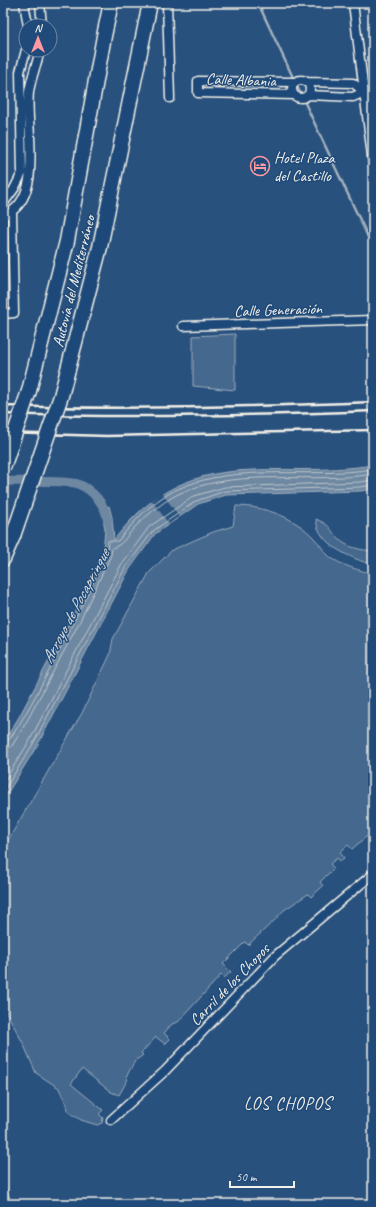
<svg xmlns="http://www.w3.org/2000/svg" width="376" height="1207" font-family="Caveat,sans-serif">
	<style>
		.green { fill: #45688e; stroke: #9cacbb }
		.water { fill: #6e88a2; stroke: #a4b2be }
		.pier { fill: #28517e }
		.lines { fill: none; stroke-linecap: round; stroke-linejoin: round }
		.shore { stroke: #bec7cc; stroke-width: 1 }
		.stream { stroke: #a4b2be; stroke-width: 2.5 }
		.canal { stroke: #6e88a2; stroke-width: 9 }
		.street-casing { stroke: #f4f1e8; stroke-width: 11 }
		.highway-casing { stroke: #f4f1e8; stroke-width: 17 }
		.street { stroke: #1f4a7a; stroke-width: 8 }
		.highway { stroke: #1f4a7a; stroke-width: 14 }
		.rail { stroke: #f4f1e8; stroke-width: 2.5 }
		.highway-bridge-casing { stroke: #f4f1e8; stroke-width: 17; stroke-linecap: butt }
		.highway-bridge { stroke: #1f4a7a; stroke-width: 14 }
		.labels { text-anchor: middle; stroke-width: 3; stroke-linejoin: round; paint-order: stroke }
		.street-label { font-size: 16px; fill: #f4f1e8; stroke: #1f4a7a }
		.poi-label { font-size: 16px; fill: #f4f1e8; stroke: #1f4a7a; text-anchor: start }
		.water-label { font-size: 17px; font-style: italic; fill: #d9dcda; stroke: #1f4a7a }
		.neighbourhood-label { font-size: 17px; letter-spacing: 1px; fill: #f4f1e8; stroke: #1f4a7a }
	</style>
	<rect width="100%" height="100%" fill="#28517e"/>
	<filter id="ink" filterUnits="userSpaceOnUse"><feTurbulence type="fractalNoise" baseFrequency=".025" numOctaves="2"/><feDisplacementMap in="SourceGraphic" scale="8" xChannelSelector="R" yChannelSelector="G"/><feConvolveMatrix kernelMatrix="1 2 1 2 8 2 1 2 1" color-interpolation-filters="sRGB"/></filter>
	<g filter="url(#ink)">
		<path class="green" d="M235,334V390L193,386V336Z
			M236,506C263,506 295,517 314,538C320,544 324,552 330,557C342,566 359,570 373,574V831L352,849L348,845L340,852L344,858L340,861L337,858L330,864L334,868L320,882L323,886L311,897L308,894L284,910L275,920L248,945L245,942L223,964L231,972L224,978L221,975L178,1022L172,1024L164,1033L170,1039L165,1044L156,1037L141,1053L143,1055L135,1061L126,1077L128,1079L119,1095L111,1092L82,1069L71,1084L103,1110L99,1114L103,1118L102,1123L97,1125L81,1120L68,1112C68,1103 62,1097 59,1088L36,1073L23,1043L3,1006V849L82,713L110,655L113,639L149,573L172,550L213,532L233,526Z
			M316,519C334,527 328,529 340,540C348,548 362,550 373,551V565C351,558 318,545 316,519Z"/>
		<path class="water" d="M373,465V489L361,491L226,495L198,504L155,534L129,570L37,746L3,800V743L19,717L72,617L103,551L105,530L102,511L109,506L112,517L114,540C189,441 270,481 373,465Z
			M3,1179L12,1204H3Z"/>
		<path class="pier" d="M162,493L179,516L169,524L152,501Z"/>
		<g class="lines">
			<path class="shore" d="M3,745C17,743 96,576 107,553L108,541H118C131,525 145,509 163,497C223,459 306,480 373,469
				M3,750L12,746L27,721L80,621L111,555L112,548C123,545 126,537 134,528C148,514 167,498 185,491C243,468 313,484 373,474
				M3,783L29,742L121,565L149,527L194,496L225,487L360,482L373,480
				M3,792L33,744L125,568L153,531L196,501L225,491L360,487L373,485"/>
			<path class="stream" d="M258,3L368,237"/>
			<path class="canal" d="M3,481C18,482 67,480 78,484C93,490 106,505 108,522"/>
			<g class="street-casing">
				<path id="street" d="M24,3L28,26
					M40,3L42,26
					M167,3L170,98
					M353,3L373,164
					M292 89a9 9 0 1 1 18 0a9 9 0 1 1-18 0Z
					M307,82L353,83L364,92L353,97L308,95
					M364,92H373
					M294,95L198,93V81L295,82
					M3,204L14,189L22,173L20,72L26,50
					M3,216C46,200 25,128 29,92C31,78 37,64 40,50
					M3,314L14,313L12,212
					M183,326L373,320
					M111,1120L165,1071L275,956L373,874"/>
			</g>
			<g class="highway-casing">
				<path id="highway" d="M3,559L13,536"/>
			</g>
			<use href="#street" class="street"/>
			<use href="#highway" class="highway"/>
			<path class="rail" d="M3,406C127,410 250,407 373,402
				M3,414C127,418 249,416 373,411
				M3,433L107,436L373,430"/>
			<g class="highway-bridge-casing">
				<path id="highway-bridge" d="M3,468L29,391L67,241L104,36L111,3
					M13,536L61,396L100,247L150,3"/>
			</g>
			<use href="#highway-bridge" class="highway-bridge"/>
		</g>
	</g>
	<defs>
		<g id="hotel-ring" transform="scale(1)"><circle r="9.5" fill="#1f4a7a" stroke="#ff9aa2" stroke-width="1.5"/><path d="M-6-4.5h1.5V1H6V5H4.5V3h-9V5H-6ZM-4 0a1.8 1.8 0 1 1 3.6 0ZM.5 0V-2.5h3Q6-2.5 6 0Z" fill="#ff9aa2"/></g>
	</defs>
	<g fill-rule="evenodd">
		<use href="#hotel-ring" x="260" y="166"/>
	</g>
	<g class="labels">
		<g class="street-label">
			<text transform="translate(241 79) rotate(2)" y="6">Calle Albania</text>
			<text transform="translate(73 281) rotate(-76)" y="6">Autovía del Mediterráneo</text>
			<text transform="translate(278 309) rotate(-2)" y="6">Calle Generación</text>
			<text transform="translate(229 984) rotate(-46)" y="6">Carril de los Chopos</text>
		</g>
		<g class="poi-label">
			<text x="274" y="163">Hotel Plaza<tspan x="274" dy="18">del Castillo</tspan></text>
		</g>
		<g class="water-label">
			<text transform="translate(75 606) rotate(-62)" y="6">Arroyo de Pocapringue</text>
		</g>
		<g class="neighbourhood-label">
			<text x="288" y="1109">LOS CHOPOS</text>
		</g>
	</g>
	<rect width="376" height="1207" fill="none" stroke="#1f4a7a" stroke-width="16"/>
	<rect x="8" y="8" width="360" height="1191" fill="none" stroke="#f4f1e8" stroke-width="1.5" filter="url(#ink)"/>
	<g transform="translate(38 38)"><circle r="19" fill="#1f4a7a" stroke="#748da6"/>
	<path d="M0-3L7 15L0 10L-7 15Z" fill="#ff9aa2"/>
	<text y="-6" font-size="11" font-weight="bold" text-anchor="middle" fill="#f4f1e8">N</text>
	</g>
	<path d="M230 1181v6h64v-6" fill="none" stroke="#f4f1e8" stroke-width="2"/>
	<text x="236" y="1181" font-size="12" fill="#f4f1e8" stroke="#1f4a7a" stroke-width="3" paint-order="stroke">50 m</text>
</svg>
